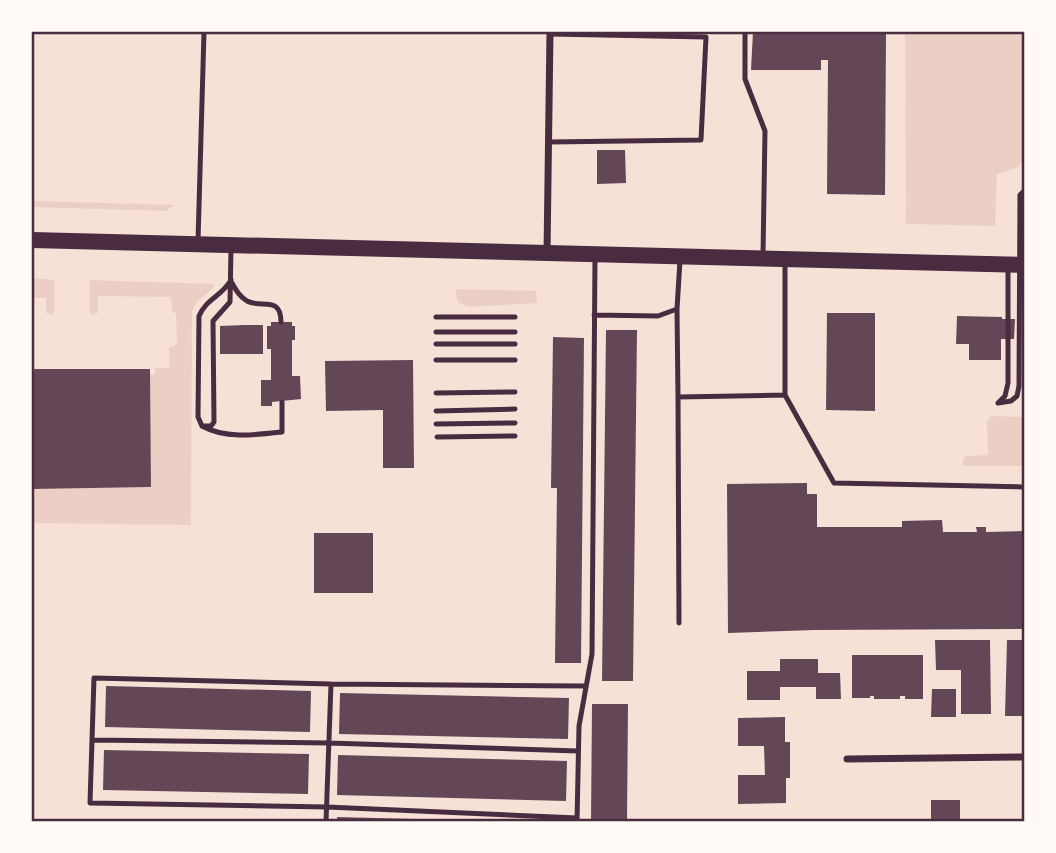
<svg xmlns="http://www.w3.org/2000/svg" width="1056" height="853" font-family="Lato,sans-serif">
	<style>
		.green { fill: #ebcfc5 }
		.building { fill: #644757 }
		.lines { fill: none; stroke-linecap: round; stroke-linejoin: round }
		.service { stroke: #4a2c40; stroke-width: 5 }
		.minor { stroke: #4a2c40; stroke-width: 7 }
		.primary { stroke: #4a2c40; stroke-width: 16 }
		.neatline { fill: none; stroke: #4a2c40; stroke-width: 2.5 }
	</style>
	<rect width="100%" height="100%" fill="#f7e1d7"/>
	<path class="green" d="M905,32H1024V161L1016,168L997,174L995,226L906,224Z
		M32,201L175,205L166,211L32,207Z
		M32,278L54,280V312L52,315L46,313V298H32Z
		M90,280L215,284C209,295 197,298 192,311L191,525L32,523V489L151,487L150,375L155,374V368H169V348L177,344L176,314L172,311L171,297L98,296V313L93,315L90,313Z
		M455,289L536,291L537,303L468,307L458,302Z
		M991,416L1024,417V466H964L962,464L965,456L988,455L987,422Z"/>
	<path class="building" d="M753,32H886L885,195L827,194L828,60H821V70H751Z
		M597,150H625L626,183L597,184Z
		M827,313H875V411L826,410Z
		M957,316L1002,317V319H1015L1014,339H1001V360H969V344H956Z
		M271,322H292V326H295V340H292V376H300L301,399L272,402V406H261V380H271V349H267V326H271Z
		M244,325H263V354H220V326Z
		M606,330H637L633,681H602Z
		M553,337L584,338L581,663H555L557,488H551Z
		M413,360L414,468H383V410L326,411L325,361Z
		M32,369H150L151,487L32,489Z
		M807,483V494H817V527H902V521L942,520L943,532H977L976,527H986V532L1024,531V629L815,630L728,633L727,484Z
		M314,533H373V593H314Z
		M935,640H990L991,714H961V670H936Z
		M1007,640H1024V716H1005Z
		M852,655H923V699H905V696H900V699H874V696H870V698H852Z
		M780,659H818V673H840L841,699H816V687H780V700H747V671H780Z
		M106,686L311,691L310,732L105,727Z
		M932,689H956V717H931Z
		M340,693L569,698L568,739L339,734Z
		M592,704H628L627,822H591Z
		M785,717V742H790V778H786V803L738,804V775H765L764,746H738V718Z
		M104,750L309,754L308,794L103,790Z
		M338,755L567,761L566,801L337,795Z
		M931,800H960V822H931Z
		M337,817L414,819V822H337Z"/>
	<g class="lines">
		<path class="service" d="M745,32V79L765,131L763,255
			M549,142L701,140L706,37L550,34
			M198,241L204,32
			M785,262V395L834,483L1024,487
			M231,280C221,297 207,298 199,316L198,417L202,426C225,439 255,435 282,432V402
			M232,283C236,290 239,296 247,301C261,309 281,295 281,322
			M677,309L678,397
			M594,315L658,316L677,309L680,260
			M436,317H515
			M436,332H515
			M436,344H515
			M436,360H515
			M436,393L515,392
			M998,403L1011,401L1017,396L1019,386L1020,195L1024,191
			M998,403L1005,396L1008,383V266
			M436,411L515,409
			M436,424L515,423
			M202,426H211L214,422L213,321L230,302L231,249
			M437,437L515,436
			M679,623L678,397L785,395
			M331,684L94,678L90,803L327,807L577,818
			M92,740L329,743L578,751
			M326,822L331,684L585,686
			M577,822L579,726L592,654L595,257"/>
		<path class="minor" d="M547,253L550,32
			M847,759L1024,757"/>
		<path class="primary" d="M32,240L1024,265"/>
	</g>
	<rect width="1056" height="853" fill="none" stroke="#fffaf5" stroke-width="66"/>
	<rect x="33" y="33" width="990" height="787" class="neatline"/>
</svg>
